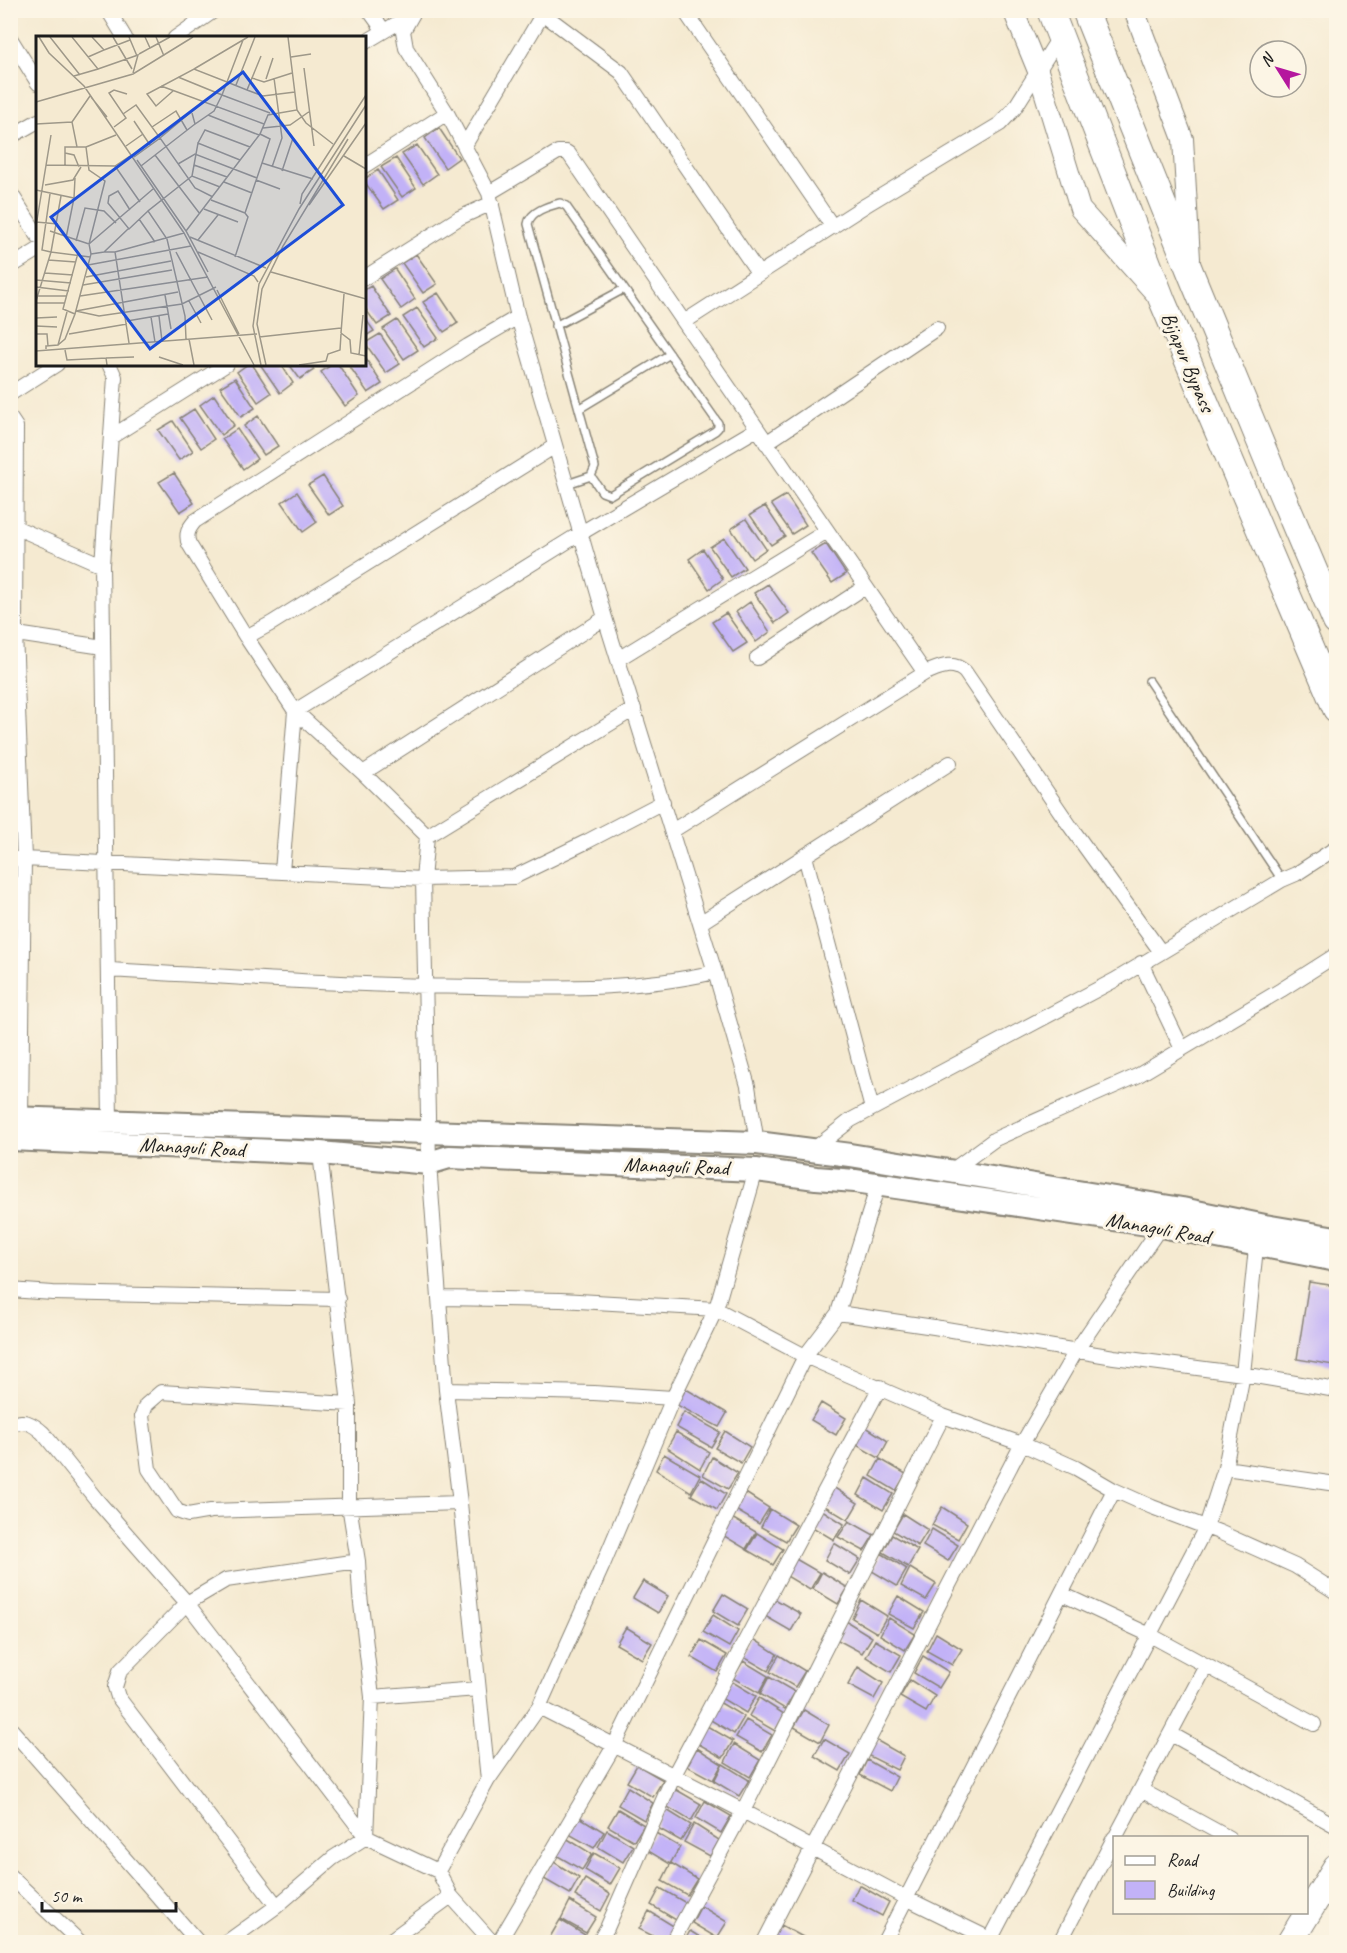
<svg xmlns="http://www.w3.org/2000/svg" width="1347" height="1953" font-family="Caveat,sans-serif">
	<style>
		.building { fill: #c2b2f7 }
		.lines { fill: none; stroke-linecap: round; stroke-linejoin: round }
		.lane-casing { stroke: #888376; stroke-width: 10 }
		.street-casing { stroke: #888376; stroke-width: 16 }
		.secondary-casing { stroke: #888376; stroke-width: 22 }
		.primary-casing { stroke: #888376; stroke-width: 26 }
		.highway-casing { stroke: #888376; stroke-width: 28 }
		.lane { stroke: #fff; stroke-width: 7 }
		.street { stroke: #fff; stroke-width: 14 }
		.secondary { stroke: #fff; stroke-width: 20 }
		.primary { stroke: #fff; stroke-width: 22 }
		.highway { stroke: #fff; stroke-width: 26 }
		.labels { text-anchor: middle; stroke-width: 6; stroke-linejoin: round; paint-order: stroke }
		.street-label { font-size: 21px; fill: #1c1c1c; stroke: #fcf5e5 }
		.inset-road { fill: none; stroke: #9e9889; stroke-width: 1.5 }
		.view { fill: #1d4ed8; fill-opacity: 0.15; stroke: #1d4ed8; stroke-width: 3 }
		.inset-edge { fill: none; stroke: #1c1c1c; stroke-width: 3 }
	</style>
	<rect width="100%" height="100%" fill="#fcf5e5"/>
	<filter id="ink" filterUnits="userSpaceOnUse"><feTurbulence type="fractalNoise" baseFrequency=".0167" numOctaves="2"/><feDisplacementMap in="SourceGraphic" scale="12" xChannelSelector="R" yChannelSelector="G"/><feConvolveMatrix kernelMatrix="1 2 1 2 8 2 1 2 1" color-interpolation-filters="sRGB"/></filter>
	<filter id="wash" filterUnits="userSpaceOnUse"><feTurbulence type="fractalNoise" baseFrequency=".008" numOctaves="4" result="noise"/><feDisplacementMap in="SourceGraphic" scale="24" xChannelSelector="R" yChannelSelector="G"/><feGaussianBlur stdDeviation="1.35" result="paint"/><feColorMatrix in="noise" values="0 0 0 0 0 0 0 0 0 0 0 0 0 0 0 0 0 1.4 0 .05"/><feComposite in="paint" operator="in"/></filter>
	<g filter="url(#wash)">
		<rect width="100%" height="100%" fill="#f5ead1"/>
		<g id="blocks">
			<path class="building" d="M439,128L459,158L445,168L425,138Z
				M417,145L437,174L423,184L402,154Z
				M396,158L416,188L402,197L381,167Z
				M378,170L398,200L384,209L364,181V179Z
				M416,254L437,284L423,293L402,263Z
				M395,269L415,299L401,309L380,279Z
				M371,286L391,316L377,325L364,307V290Z
				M438,293L458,323L444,332L423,302Z
				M417,308L438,338L424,347L403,317Z
				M364,317L374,331L364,337Z
				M397,320L418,350L404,359L383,329Z
				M380,334L400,364L386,373L365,343Z
				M364,356L382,384L368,393L348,364H364Z
				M248,364H252L271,393L258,402L237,372Z
				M260,364H281L293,383L280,393Z
				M289,364H310L314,370L300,379Z
				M333,364H338L359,396L345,406L321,372Z
				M235,378L255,408L241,417L220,387Z
				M214,395L234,425L221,435L200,405Z
				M194,409L214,439L201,448L180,418Z
				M258,416L278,446L264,455L244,426Z
				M173,421L193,451L179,460L158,430Z
				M237,429L257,459L243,469L222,439Z
				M174,473L194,503L180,512L159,482Z
				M323,476L343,506L329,515L308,485Z
				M297,492L317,522L303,532L282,502Z
				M786,495L806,525L792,534L771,504Z
				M765,506L785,536L771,545L750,515Z
				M746,519L766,549L752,559L731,529Z
				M724,538L745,568L731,577L710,547Z
				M826,544L846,574L832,583L811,553Z
				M703,549L723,579L709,589L689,559Z
				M768,584L789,613L775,623L754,593Z
				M750,602L770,632L756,642L736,612Z
				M726,613L747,643L733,652L712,622Z
				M1309,1282L1336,1286V1340L1333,1365L1297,1359Z
				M686,1389L727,1413L719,1427L677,1405Z
				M821,1403L846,1418L836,1435L811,1420Z
				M684,1412L720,1432L711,1447L676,1427Z
				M863,1425L888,1441L879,1458L853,1443Z
				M725,1431L750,1447L741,1463L715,1448Z
				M676,1432L709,1452L700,1469L667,1448Z
				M664,1454L700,1475L691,1492L656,1470Z
				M712,1457L738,1473L728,1489L703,1475Z
				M880,1459L906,1474L896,1491L871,1476Z
				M701,1478L726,1494L717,1510L691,1495Z
				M867,1478L893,1494L883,1510L858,1495Z
				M833,1487L858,1503L848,1520L823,1505Z
				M744,1492L769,1508L759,1524L734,1509Z
				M942,1507L967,1523L958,1539L932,1525Z
				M819,1508L844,1524L834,1540L809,1525Z
				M770,1509L796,1525L786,1541L761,1527Z
				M903,1514L928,1530L918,1546L893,1531Z
				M730,1517L756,1532L746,1549L721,1534Z
				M849,1521L874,1535L864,1551L838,1537Z
				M932,1529L958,1545L948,1561L923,1546Z
				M757,1533L783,1549L773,1565L747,1550Z
				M892,1535L918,1550L908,1567L883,1552Z
				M834,1543L860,1559L850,1575L825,1560Z
				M881,1553L907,1569L897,1586L872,1571Z
				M794,1558L820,1573L810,1590L785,1575Z
				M910,1568L936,1584L926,1600L901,1586Z
				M822,1572L848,1588L838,1604L813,1589Z
				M643,1581L668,1596L658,1613L633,1598Z
				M723,1594L748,1609L738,1626L713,1611Z
				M898,1596L924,1612L914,1628L888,1614Z
				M775,1599L801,1614L791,1631L765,1616Z
				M861,1600L887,1616L877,1633L852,1618Z
				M713,1615L738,1631L729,1647L703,1632Z
				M889,1618L915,1634L905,1650L880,1635Z
				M846,1621L872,1637L862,1653L836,1639Z
				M626,1627L652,1643L642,1659L616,1644Z
				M936,1633L962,1649L952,1665L927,1651Z
				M752,1638L777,1654L768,1671L742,1656Z
				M701,1640L727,1655L717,1672L691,1657Z
				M875,1640L901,1655L891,1672L866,1657Z
				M779,1655L805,1671L795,1687L770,1672Z
				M923,1656L949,1672L939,1688L914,1673Z
				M743,1661L768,1676L759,1693L733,1678Z
				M858,1667L883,1683L874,1699L848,1685Z
				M769,1677L795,1692L785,1709L760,1694Z
				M910,1680L935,1696L926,1712L900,1697Z
				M731,1681L756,1696L746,1713L721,1698Z
				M759,1698L784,1714L775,1731L749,1716Z
				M719,1702L744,1717L734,1734L709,1719Z
				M804,1710L829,1725L820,1742L794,1727Z
				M746,1720L772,1735L762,1752L736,1737Z
				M707,1726L733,1741L723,1758L697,1743Z
				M824,1739L850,1754L840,1771L814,1756Z
				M874,1739L904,1756L897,1770L867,1755Z
				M734,1744L760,1760L750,1777L725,1762Z
				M697,1748L722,1764L713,1780L687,1766Z
				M867,1760L897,1777L890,1791L860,1775Z
				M723,1764L749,1780L739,1796L714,1781Z
				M637,1765L663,1780L653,1797L627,1782Z
				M628,1787L653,1803L644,1820L618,1805Z
				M675,1789L701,1804L691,1821L666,1806Z
				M705,1801L731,1816L721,1833L696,1818Z
				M618,1809L644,1825L634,1841L608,1826Z
				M665,1809L691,1825L681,1841L656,1827Z
				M578,1816L604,1832L594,1848L569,1834Z
				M694,1824L719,1840L710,1856L684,1842Z
				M607,1830L633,1846L623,1862L598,1847Z
				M654,1832L680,1847L670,1864L645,1849Z
				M566,1838L592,1854L582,1870L556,1855Z
				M594,1853L620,1868L610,1885L585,1870Z
				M554,1862L579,1878L570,1894L544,1879Z
				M671,1863L697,1879L687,1895L662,1881Z
				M585,1879L610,1894L601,1911L575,1896Z
				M859,1885L889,1902L882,1916L852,1900Z
				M660,1888L686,1903L676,1920L651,1905Z
				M570,1901L596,1917L586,1933L561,1919Z
				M701,1906L727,1922L717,1938L692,1923Z
				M649,1911L675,1927L665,1942L639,1929Z
				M560,1920L585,1935L581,1942H560L550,1937Z
				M781,1925L812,1942H778L773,1940Z
				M690,1931L708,1942H684Z"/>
		</g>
	</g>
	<g filter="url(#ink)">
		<use href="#blocks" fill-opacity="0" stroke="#888376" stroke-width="1.5"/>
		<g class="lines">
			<g class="lane-casing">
				<path id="lane" d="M1094,18L1110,10
					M555,326L624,289
					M579,409L670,354
					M567,484L591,476L595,467L528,224C530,211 549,206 560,203L566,206L718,423V428L715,431L610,495L602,492L591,476
					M1149,681L1282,880"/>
			</g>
			<g class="street-casing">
				<path id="street" d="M108,10L125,38
					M369,10L384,31
					M415,10L403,31L406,48L447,113L489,193L518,317L605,618L715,972L748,1086L757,1143
					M538,10L621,72L759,274
					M684,10L833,227
					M10,38L38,83
					M175,38L215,10
					M364,43L411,15
					M10,137L38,121
					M465,145L545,10
					M364,166L447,113
					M10,192L38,236
					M489,193L558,152H566L569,154L684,322L866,205L1000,124L1014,109L1060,36
					M10,267L38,250
					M364,278L459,218L492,203
					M10,394L57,364
					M10,418L16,427L15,633L24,859L423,879L514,877L586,842L663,802
					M111,437L227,364
					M766,443L937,328
					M15,527L102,565L115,377L109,364
					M102,565L110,1121
					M10,633L103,647
					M246,637L189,544C185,534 189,528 195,521L468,346L518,317
					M757,658L865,587
					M618,659L827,531
					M925,673C939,668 952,660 965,672L1070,826L1161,952
					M634,709L427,836L423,879L429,1163L439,1298L561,1300L716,1309L805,1356L943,1416L1022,1444L1076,1468L1114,1490L1152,1507L1219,1532L1295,1566L1336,1592
					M363,773L605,618
					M672,831L925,673L684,322
					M427,836L363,773L295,711L246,637L272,623L555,446
					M805,856L872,1109
					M10,859H24L21,1119
					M282,872L295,711L581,533L757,429
					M700,923L950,763
					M1141,963L1182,1049
					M108,970C232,977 356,986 480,987C558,988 639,990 715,972
					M814,1149L851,1120L1115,980L1282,880L1296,874L1336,848
					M320,1153L349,1404V1505L358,1561L360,1595L372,1697L366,1837L438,1871L451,1896L492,1942
					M950,1172L995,1139L1137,1076L1281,990L1336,955
					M10,1290L53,1293L338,1299
					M838,1313L934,1327L1114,1357L1243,1374L1336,1390
					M446,1390L594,1393L673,1398
					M349,1404L161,1392L146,1405L142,1416L149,1469L177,1511L188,1515L211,1511L460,1503L446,1390L439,1298
					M10,1425C24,1418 33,1424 43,1433L96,1499L187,1603L366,1837L333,1858L277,1906L227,1942
					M1225,1468L1336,1484
					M1062,1594L1150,1635L1314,1724
					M372,1697L478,1689
					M539,1707L602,1567L673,1398L716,1309L756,1170
					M10,1728L198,1942
					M1171,1734L1336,1826
					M488,1780L539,1707L743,1811L906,1898L996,1942
					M1141,1790L1229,1838
					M1115,1838L1206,1666
					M438,1871L488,1780L460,1503
					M10,1876L80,1942
					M277,1906L118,1697L115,1687L120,1671L187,1603L226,1580L358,1561
					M388,1942L451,1896
					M499,1942L614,1746L805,1356L838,1313L878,1185
					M599,1942L607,1928L674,1775L880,1387
					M672,1942L743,1811L943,1416
					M764,1942L1022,1444L1076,1351L1161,1226
					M884,1942L1114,1490
					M989,1942L1206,1527L1225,1468L1243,1374L1257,1238
					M1060,1942L1114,1838"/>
			</g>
			<g class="secondary-casing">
				<path id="secondary" d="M1013,10L1038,71L1080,209L1156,294
					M1134,10L1183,139L1190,259"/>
			</g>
			<g class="primary-casing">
				<path id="primary" d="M10,1118L757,1143L850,1155L1182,1209L1265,1226L1336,1238
					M10,1139L320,1153L429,1163L449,1157L756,1170L816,1178L855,1181L1161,1226L1336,1260"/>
			</g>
			<g class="highway-casing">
				<path id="highway" d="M1050,10L1162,300L1336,709
					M1085,10L1191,274L1275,478L1336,622
					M1290,1942L1336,1867"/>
			</g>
			<use href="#lane" class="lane"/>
			<use href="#street" class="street"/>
			<use href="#secondary" class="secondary"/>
			<use href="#primary" class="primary"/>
			<use href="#highway" class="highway"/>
		</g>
	</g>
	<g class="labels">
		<g class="street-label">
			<text transform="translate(1188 362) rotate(67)" y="7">Bijapur Bypass</text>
			<text transform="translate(192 1147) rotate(3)" y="7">Managuli Road</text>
			<text transform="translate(676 1166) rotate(2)" y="7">Managuli Road</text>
			<text transform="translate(1158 1228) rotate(10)" y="7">Managuli Road</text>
		</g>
	</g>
	<g transform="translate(36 36)">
		<rect width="330" height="330" fill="#f5ead1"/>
		<path class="inset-road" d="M3,1L13,17L48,50L148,197L218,329M14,1L44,39M36,1L62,33L38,40M77,1L96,33M93,1L101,20M120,1L128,20M114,12L134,1M68,14L94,4M103,18L114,12L109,1M52,21L68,14L56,1M255,21L275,18M268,32L278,110M62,33L102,19L97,37M158,33L212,1M142,41L186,59L178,75L159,88L156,77M216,42L225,20M230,43L237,22M200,49L219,1M125,50L228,88M211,54L227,60L259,56M137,55L120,70L111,58L158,33L191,46L207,4M55,61L71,81M0,66L97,38L157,1M167,66L124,102L159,152L177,161M261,74L270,87L297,108M234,77L186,59L191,46L211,54L216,42L228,46L256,37M87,78L100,69L124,102L98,121M172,79L223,99M98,85L114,109M0,88L36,86M78,91L90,82L73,57L78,54L91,58M116,91L140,75L151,94M227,92L254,89L274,75M224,98L234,103L226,127L277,143M162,107L169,94L214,111M90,110L107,98M50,111L80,99M29,117L38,119L43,131M119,119L164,178M308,120L330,133M101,124L150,195L172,236M142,128L159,118L221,142M10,129L79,130L94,120M158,129L191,141M29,130V111H41M79,130L104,166M105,130L159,88M236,131L246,102L238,42M246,135L257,102M156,140L162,107L204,124M220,144L244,153M188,146L216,157M9,149L37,144L45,131M0,154L38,162L39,142M14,158L6,214L15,216L25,160M175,164L209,177L226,127M264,168L266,158L330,59M273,169L330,87M168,173L202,186M94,174L82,155L73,160L72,167L93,193L112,175M103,183L119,206M0,186L22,188M0,190L15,99M14,195L53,208L69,145L53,134L50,111H41L36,86L54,60M150,195L224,98L232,79L261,74L252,1M154,201L230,232M30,202L38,162M162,204L182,179M40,205L49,172L68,175L80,187M68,216H79L93,307M79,216L148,197M140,216L176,284M162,216L218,240L222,246M55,218L68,216L92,193M199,221L212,181L209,177M12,224L40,226M52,229L155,210M235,236L330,263M9,237L37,239M50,241L135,225M0,244L35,247M47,249L136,234M0,251L33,255M181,254L203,298M308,258L305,297L314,304L315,317L330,320M129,259L135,293M1,260H30M44,260L172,241M0,265L15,216L54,221M153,265L165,287M0,267H28M40,275L63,280L146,268L180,251M40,275L142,256M39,278L27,273L42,217M123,280L126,305M115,281L119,306M0,282L21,281M91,285L132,278M0,290L21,291M0,298H11L12,310M33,298L91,288M223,301L305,292M150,303L149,280L131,203L112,175L156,140L184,151M153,303L158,329M22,309L29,303L39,278L55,218L53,208L117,153M10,313V310L22,309L31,276M29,314L31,324L70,322L71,329M0,315L221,298M323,319L327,279M123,321L147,329M70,322L98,321M225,329L217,290L223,248L263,173L330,69M230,329L221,288L226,253L247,210L312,103M263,329L290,325L292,318L304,314L305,298"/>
		<path class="view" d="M207,36L307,169L114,313L15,181Z"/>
		<rect width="330" height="330" class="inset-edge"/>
	</g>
	<rect width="1347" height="1953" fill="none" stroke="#fcf5e5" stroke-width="36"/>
	<rect x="1113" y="1836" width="195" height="78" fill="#fcf5e5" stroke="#a29e95" stroke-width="1.5"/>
	<rect x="1125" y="1856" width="30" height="9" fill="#ffffff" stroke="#a29e95" stroke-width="1.5"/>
	<text x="1167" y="1866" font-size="18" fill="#1c1c1c">Road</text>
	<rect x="1125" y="1881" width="30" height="18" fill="#c2b2f7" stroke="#a29e95" stroke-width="1.5"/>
	<text x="1167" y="1896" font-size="18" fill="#1c1c1c">Building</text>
	<g transform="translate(1278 69) rotate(307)"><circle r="28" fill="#fcf5e5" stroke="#a29e95" stroke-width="1.5"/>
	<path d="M0-4.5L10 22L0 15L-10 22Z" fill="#b5179e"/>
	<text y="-9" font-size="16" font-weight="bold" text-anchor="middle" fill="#1c1c1c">N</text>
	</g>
	<path d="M42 1902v9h134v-9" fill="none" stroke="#1c1c1c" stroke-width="3"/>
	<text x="51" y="1902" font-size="18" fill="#1c1c1c" stroke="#fcf5e5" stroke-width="4.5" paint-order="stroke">50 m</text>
</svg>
